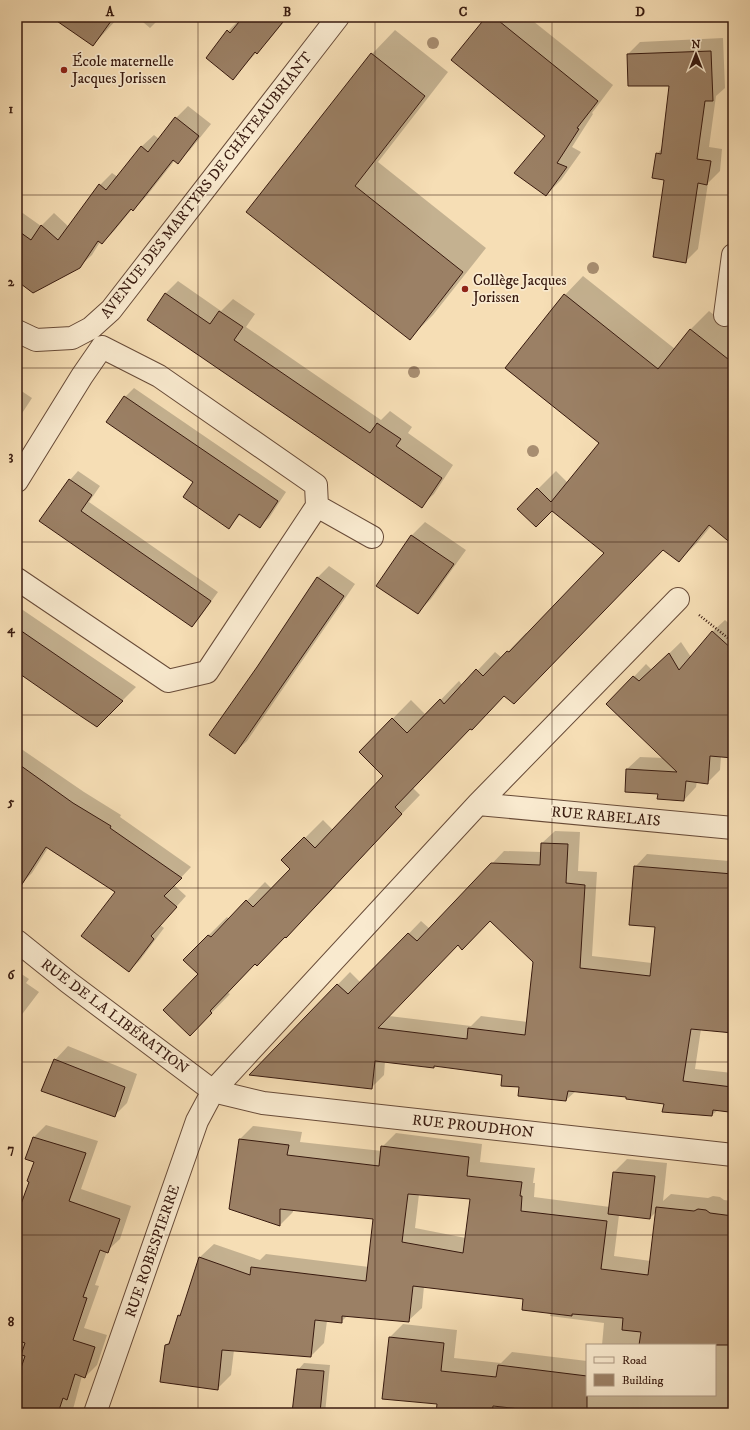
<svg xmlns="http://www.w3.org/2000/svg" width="750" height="1430" font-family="'IM FELL DW Pica',serif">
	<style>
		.shadow { fill: #0003; fill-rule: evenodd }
		.building { fill: #9b8065; stroke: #381a0f; fill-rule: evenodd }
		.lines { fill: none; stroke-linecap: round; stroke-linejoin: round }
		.street-casing { stroke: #684b38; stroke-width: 24 }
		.path { stroke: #381a0f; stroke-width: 2.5; stroke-dasharray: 1 2; stroke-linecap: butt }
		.street { stroke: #f9eacf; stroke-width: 22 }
		.tree { fill: #a78d70 }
		.grid { fill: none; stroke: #381a0f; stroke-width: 1; stroke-opacity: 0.55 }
		.poi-dot { fill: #8f2418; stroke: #f9eacf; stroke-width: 1.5 }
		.labels { text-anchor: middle; stroke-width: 3.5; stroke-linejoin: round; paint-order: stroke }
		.poi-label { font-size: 15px; fill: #381a0f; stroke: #f9eacf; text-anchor: start }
		.street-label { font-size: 15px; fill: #381a0f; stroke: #f9eacf }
		.neatline { fill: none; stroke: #381a0f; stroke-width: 1.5 }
		.grid-label { font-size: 13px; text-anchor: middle; font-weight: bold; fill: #381a0f }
	</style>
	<rect width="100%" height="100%" fill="#f6deb5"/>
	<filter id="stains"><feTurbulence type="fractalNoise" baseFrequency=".005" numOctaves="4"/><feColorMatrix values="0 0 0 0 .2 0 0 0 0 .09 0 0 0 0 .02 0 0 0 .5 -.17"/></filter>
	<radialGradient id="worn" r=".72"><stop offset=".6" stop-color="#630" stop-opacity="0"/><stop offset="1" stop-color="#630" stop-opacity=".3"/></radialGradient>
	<path class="shadow" d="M67,17H119L93,45Z
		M137,17H161L150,28Z
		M244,17H288L269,40L257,52L233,78L228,31L240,19L242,20Z
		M487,17H528L613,85L592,113L593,114L572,147L581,152L561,180L546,195V136Z
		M395,30L448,72L378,162L486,248L433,315L410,338L247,212L372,54Z
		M723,38L725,88L716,96L709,147L722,149L720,171L708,183L698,249L686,261L665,179L657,154L662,148L670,85L628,54L640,42Z
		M188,106L211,124L190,150L177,162L175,160L145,198L133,210L132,209L114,231L102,243L100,242L92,255L79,267L17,280V209L41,226L54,213L69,227L100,185L112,173L118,177L141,147L154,135L159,139L176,118Z
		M583,276L675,349L691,329L709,311L733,330V544L711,526L697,543L679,561L663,549L504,695L471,728L413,788L420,795L364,853L365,854L335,885L336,886L257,965L255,964L228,993L230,994L190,1035L200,974L184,960L227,917L229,919L265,882L272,889L292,869L283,860L323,820L333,830L385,776L360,752L411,700L426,715L459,681L463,686L495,652L502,658L526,633L528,634L605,553L552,510L518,509L556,471L568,483L600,443L506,368L565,295Z
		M178,281L221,311L233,299L255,314L246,327L381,420L390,411L412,427L408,433L453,465L434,494L421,506L165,294Z
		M17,388L32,398L17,421Z
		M134,388L286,492L269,518L260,526L241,514L229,527L194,481L125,397Z
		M78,471L100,486L89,502L218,592L200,617L192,626L40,521L70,480Z
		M425,522L466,550L431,599L418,612L378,585L412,535Z
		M329,566L355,584L247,741L235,752L257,668L317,578Z
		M17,606L136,687L97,726L17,671Z
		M725,620L733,627V757L721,756L720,770L707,783L697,781L696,787L684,800L659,793L627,769L640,757L664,758L608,704L646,664L652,670L681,642L691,657L712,632Z
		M17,746L84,792L121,815L120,817L191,867L174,885L186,896L160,925L164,928L140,960L129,971L116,892L48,848L32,873L21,884L17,881Z
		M555,831L580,832L578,871L597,872L592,956L652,963L656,926L635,867L647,854L729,861L733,858V1032L701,1029L695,1069L733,1073V1106L729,1110H718L712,1115L665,1103L627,1096L576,1091L566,1100L520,1086L503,1074L435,1065L385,1061L384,1075L371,1088L251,1074L350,972L361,983L421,921L430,929L504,851L542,852V843ZM490,920L534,962L528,1022L481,1016L471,1026L389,1016L458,944Z
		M17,971L29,979L26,983L39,992L17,1021Z
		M68,1046L137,1074L127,1103L114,1116L55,1060Z
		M46,1125L98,1141L81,1189L131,1206L120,1239L107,1251L95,1285L99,1286L84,1328L107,1335L97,1365L85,1377L82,1376L72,1413H17V1218L30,1182L35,1161L34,1137Z
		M253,1126L302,1132L300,1142L382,1151V1147L396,1133L482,1144L480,1162L535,1168L533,1183H535L534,1197L610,1207L614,1172L627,1159L667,1163L663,1201L671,1194L708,1198L713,1196L720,1197L724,1200L733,1201V1413H566L504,1406L503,1413H437L438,1404L390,1337L403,1324L457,1330L454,1358L501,1363L512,1352L587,1361V1395H715V1345H602L604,1323L550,1316L551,1312L524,1298L424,1286L422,1308L408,1321L348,1315L341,1322L327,1321L324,1343L311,1356L234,1350L231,1375L217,1389L166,1345L171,1340L178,1316L182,1312L200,1257L214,1244L260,1260L266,1254L369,1267L374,1218L293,1209V1212L280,1225L240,1139ZM419,1194L471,1198L466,1238L415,1228ZM657,1211L651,1261L614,1256L619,1215L650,1218Z
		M304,1363L330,1365L325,1413H293L298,1370Z"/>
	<path class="building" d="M51,17H114L93,46Z
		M243,17H287L257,54L255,52L233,80L206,58L227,30L230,33Z
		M486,17H494L598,101L577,128L579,129L557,163L567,167L546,196L514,173L545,136L451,60Z
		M711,51L713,101H705L697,159L711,161L707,185L698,183L686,263L653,257L664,180L652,178L656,153L661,154L669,86H628L627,54Z
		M371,53L425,96L355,186L463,272L410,340L246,212Z
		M175,117L199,136L178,164L173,160L133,211L131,209L102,244L98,241L80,268L33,293L17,281V230L31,240L41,225L58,240L99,184L106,190L141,146L148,152Z
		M165,293L210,324L219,311L243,327L234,340L370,433L377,423L401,439L396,446L442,478L422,508L147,320Z
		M564,294L658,369L690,329L733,363V545L709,525L679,562L663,550L514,704L504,696L472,730L470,729L395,807L402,814L286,938L285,937L257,966L255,964L210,1011L212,1013L190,1036L163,1010L198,974L183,960L208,935L211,937L246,900L253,907L290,869L281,860L304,837L315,848L383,776L359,752L392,718L407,733L440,699L444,704L476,669L483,676L507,651L509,652L604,553L552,511L536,527L517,509L537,488L551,502L599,443L505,368Z
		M124,396L278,501L260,528L239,514L229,529L183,497L193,482L106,422Z
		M69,479L92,495L81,511L211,601L192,627L39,521Z
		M411,535L454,564L418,614L376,586Z
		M317,577L344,596L235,754L209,735L257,667Z
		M17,628L97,683L123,701L97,727L76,713L17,672Z
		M712,631L733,650V758L710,756L708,784L686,781L684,801L657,799L658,794L625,792L626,769L677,772L606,704L633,676L639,681L669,653L679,670Z
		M17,763L73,803L111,826L110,828L182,878L164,896L177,907L151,936L154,939L129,972L81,936L115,892L46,847L17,892Z
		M541,843L568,844L566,883L585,885L580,968L650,976L655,927L629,925L634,866L733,874V1033L691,1029L683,1081L732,1087L729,1112L713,1110L712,1116L662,1112L664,1104L626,1099V1097L568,1091L566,1101L518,1096L519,1087L501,1086L502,1075L434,1066V1068L375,1061L372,1089L249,1075L337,984L348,994L408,933L417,941L491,863L540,865ZM490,921L533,962L525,1035L468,1028L467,1039L378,1028L458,945L462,950Z
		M54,1059L125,1087L115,1117L41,1091Z
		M33,1137L86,1153L69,1201L120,1219L108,1253L100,1250L83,1297L87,1298L73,1340L95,1347L85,1378L75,1374L67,1400L63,1398L58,1413H17V1380L25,1356L21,1355L25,1343L17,1340V1215L29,1182L27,1181L34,1162L25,1159Z
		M239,1139L289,1145L287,1155L379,1166L381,1146L469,1157L467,1176L522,1182L520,1196H522L521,1211L607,1221L601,1269L648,1275L656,1207L694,1211L698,1209L706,1210L710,1213L733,1216V1345H639L641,1332L622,1330L623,1318L572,1314V1316L522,1310L523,1299L413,1286L409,1322L342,1316V1323L315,1320L311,1357L222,1350L218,1390L160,1382L165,1345L169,1344L178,1315L180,1316L199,1257L250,1275L251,1267L366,1281L373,1219L280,1209V1226L229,1209ZM408,1194L470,1199L463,1253L402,1242Z
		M613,1172L655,1176L650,1219L608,1214Z
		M389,1337L444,1343L441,1371L496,1377L498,1365L587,1376V1413H556L493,1406L492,1413H436L437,1404L382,1399Z
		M297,1369L324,1371L320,1413H292Z"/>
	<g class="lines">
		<g class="street-casing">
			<path id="street" d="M725,315L733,255
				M17,331L36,340L72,338L91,328L111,310L338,17
				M17,481L82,376L102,347
				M317,506L372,537
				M17,579L168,681L207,672L317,506L316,485L159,376L102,347
				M478,804L733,828
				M17,941L68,982L213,1091L263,1103L733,1155
				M95,1413L197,1121L213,1091L478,804L678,599"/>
		</g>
		<path class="path" d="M699,615L733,642"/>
		<use href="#street" class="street"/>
	</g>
	<g class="tree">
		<circle cx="433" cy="43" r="6"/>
		<circle cx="593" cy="268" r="6"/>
		<circle cx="414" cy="372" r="6"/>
		<circle cx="533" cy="451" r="6"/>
	</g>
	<path class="grid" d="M198,17V1413M375,17V1413M552,17V1413M17,195H733M17,368H733M17,542H733M17,715H733M17,888H733M17,1062H733M17,1235H733"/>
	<g class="poi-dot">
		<circle cx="64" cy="70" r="4"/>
		<circle cx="465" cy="289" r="4"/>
	</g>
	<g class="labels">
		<g class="poi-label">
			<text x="72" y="66">École maternelle<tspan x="72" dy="17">Jacques Jorissen</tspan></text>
			<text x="473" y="285">Collège Jacques<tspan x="473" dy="17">Jorissen</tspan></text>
		</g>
		<g class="street-label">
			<text transform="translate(206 185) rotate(-52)" y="5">AVENUE DES MARTYRS DE CHÂTEAUBRIANT</text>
			<text transform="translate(606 816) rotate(5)" y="5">RUE RABELAIS</text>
			<text transform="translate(115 1016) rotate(37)" y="5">RUE DE LA LIBÉRATION</text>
			<text transform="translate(473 1126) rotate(6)" y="5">RUE PROUDHON</text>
			<text transform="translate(152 1251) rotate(-71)" y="5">RUE ROBESPIERRE</text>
		</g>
	</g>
	<rect width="750" height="1430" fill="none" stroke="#f6deb5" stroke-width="44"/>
	<rect x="586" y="1344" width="130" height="52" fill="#f9eacf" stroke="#ac9782"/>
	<rect x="594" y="1357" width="20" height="6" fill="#f9eacf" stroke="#ac9782"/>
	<text x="622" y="1364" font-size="12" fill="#381a0f">Road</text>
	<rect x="594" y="1374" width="20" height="12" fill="#9b8065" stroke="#ac9782"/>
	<text x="622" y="1384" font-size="12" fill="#381a0f">Building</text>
	<g transform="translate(696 54)" stroke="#f9eacf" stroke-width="3" paint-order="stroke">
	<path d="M0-3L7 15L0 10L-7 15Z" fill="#381a0f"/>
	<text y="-6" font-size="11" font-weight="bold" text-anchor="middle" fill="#381a0f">N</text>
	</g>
	<rect x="22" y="22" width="706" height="1386" class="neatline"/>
	<g class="grid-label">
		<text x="110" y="16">A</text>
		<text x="287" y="16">B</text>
		<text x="463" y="16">C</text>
		<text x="640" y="16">D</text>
		<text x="11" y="113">1</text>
		<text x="11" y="286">2</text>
		<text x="11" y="460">3</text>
		<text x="11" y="633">4</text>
		<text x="11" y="806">5</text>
		<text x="11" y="979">6</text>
		<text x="11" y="1153">7</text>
		<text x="11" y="1326">8</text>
	</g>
	<rect width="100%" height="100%" filter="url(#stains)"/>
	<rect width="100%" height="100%" fill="url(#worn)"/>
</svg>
